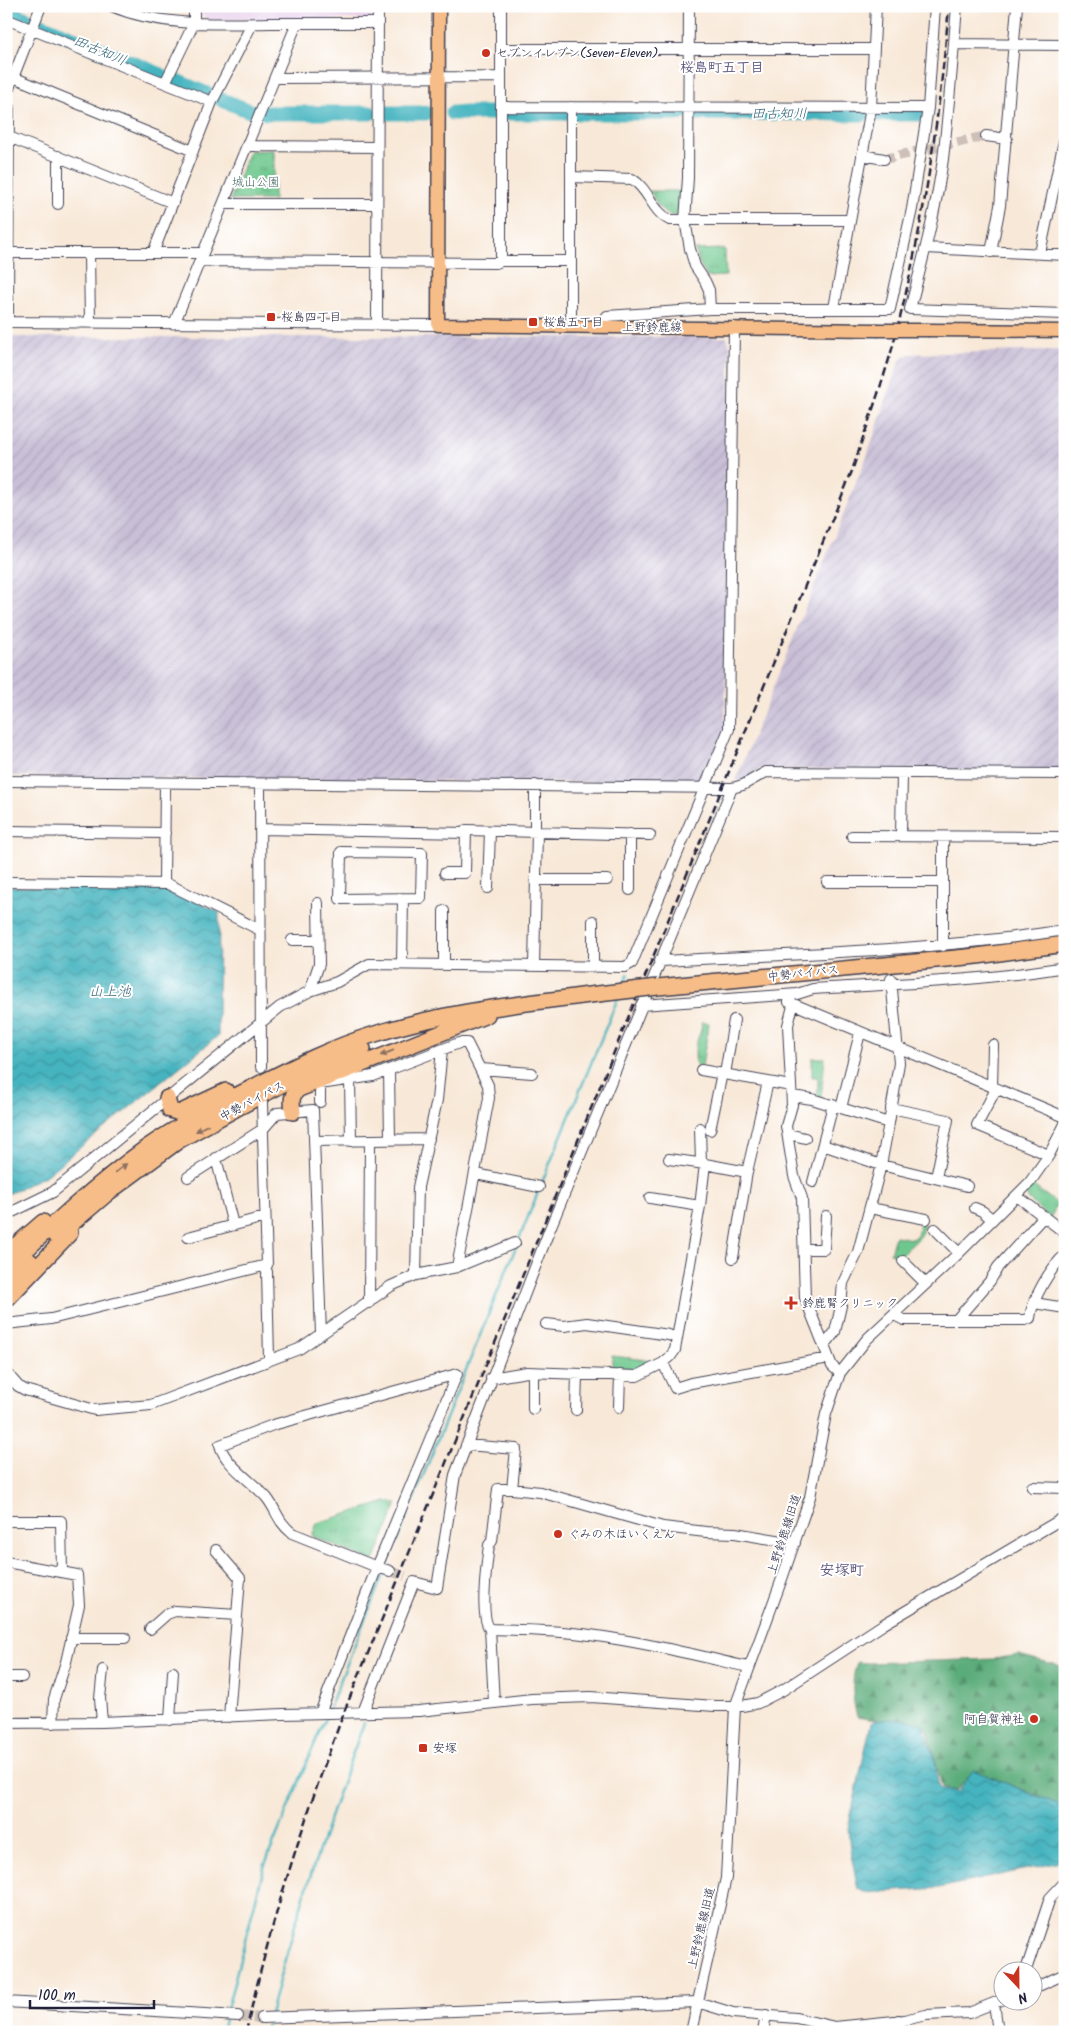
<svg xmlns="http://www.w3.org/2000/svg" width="1071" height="2038" font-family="Kalam,'Klee One',sans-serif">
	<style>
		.built { fill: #e9d2ed }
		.industrial { fill: url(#industrial-furrows) }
		.grass { fill: url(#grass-tufts); stroke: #487564 }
		.forest { fill: url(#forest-firs); stroke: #3e675a }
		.water { fill: url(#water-waves); stroke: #346b7d }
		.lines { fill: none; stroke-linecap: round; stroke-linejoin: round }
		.stream { stroke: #45b4bf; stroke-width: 2.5 }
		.river { stroke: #45b4bf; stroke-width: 15 }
		.minor-tunnel { stroke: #cdc0b8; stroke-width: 10; stroke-dasharray: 10 5; stroke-linecap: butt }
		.minor-casing { stroke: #424052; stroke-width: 12 }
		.major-casing { stroke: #424052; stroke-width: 15 }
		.highway-casing { stroke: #424052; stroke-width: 18 }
		.minor { stroke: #fff; stroke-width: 10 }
		.major { stroke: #f7bd88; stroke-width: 12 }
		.highway { stroke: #f7bd88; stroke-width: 15 }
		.rail { stroke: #22223b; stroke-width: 2.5; stroke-dasharray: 8 4; stroke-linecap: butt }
		.major-bridge-casing { stroke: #424052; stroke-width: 15; stroke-linecap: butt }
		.highway-bridge-casing { stroke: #424052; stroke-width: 18; stroke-linecap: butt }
		.major-bridge { stroke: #f7bd88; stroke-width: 12 }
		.highway-bridge { stroke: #f7bd88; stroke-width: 15 }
		.oneway { fill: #8c7062 }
		.poi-dot { fill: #c8321e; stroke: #fff; stroke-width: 2 }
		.labels { text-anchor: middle; stroke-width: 4; stroke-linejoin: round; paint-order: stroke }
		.poi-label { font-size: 12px; fill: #22223b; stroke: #fff; text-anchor: start }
		.park-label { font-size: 12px; fill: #40645c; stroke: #fff }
		.street-label { font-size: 12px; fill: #22223b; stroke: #fff }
		.water-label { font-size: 14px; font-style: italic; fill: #326476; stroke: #fff }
		.neighbourhood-label { font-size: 14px; font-weight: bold; fill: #5c567d; stroke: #fff }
		.quarter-label { font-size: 15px; font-weight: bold; fill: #5c567d; stroke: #fff }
	</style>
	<defs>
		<pattern id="industrial-furrows" width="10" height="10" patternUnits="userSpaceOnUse" patternTransform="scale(1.25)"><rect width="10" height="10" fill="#c9bfd7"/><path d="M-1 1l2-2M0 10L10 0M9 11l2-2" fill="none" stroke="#aca4b9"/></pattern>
		<pattern id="grass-tufts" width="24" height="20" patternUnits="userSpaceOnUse" patternTransform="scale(1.25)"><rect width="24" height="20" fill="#6ec88e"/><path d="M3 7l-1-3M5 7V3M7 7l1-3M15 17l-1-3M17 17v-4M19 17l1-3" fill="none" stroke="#5aa275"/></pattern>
		<pattern id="forest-firs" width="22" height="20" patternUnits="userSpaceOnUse" patternTransform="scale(1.25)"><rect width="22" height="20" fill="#5aac79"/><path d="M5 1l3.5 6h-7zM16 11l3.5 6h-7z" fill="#4a8c64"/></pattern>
		<pattern id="water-waves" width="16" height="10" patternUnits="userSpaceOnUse" patternTransform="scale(1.25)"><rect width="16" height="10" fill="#45b4bf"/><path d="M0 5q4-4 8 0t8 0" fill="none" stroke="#39929c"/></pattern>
	</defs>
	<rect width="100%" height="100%" fill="#fff"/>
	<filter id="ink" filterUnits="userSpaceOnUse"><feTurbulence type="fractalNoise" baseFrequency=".02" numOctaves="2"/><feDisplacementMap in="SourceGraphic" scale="10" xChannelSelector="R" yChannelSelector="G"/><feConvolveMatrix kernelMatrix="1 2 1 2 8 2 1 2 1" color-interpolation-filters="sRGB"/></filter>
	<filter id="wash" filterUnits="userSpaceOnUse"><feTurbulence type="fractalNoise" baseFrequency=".0096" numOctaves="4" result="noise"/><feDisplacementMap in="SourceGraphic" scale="20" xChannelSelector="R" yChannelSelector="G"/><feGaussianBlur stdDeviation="1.12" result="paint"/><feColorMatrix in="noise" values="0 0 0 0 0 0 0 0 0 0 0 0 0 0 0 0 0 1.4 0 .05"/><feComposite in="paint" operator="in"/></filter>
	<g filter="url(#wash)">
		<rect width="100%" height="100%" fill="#f8e8d7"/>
		<path class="built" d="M202,6H374V13L370,19L207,20L202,14Z"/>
		<path class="industrial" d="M6,337H727L730,346L725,731L705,780L701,783L535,782L6,776Z
			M1065,350V771L759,769L757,773L751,777L737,782L736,779L867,456L899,362L904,356H908V354Z"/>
		<path class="grass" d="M274,150V200H230L249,151Z
			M650,191H681V212L678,216C660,216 658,204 650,191Z
			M725,249L726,276L707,277L699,262L695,250Z
			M701,1022L709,1023L702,1066L696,1065C695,1057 694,1049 697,1041C699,1034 703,1030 701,1022Z
			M812,1058H825L821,1098L817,1097L818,1077H812Z
			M1032,1185L1058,1204L1050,1218L1029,1200L1025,1191Z
			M920,1222L924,1223L921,1236L900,1256L890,1253L895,1236L912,1239L917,1235Z
			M612,1356L648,1360L649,1363H654L635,1371H612Z
			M386,1502L397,1504L375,1559L372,1561L312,1536L317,1523Z"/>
		<path class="forest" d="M1019,1655L1065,1667V1807L974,1770L956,1791L942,1787L927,1729L857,1717C852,1698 851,1680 857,1662L867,1663L993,1659Z"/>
		<path class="water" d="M6,887L167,888L219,912L218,1036L45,1176L6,1195Z
			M904,1719L923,1724L935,1761L939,1788L958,1792L973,1770L1065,1807V1861L939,1888L866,1893L858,1889L850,1850L848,1828L871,1723L876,1720Z"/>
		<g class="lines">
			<path class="stream" d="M623,986L628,974
				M541,1185L618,998
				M386,1567L539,1190
				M328,1711L384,1572
				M226,2013L265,1864L326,1716
				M270,2014C296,1915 328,1819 364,1723
				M222,2032L225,2019
				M266,2032L268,2022"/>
			<path class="river" d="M6,11L27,19
				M39,24L161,75
				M174,80L209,95
				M222,100L255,113
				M266,113H370
				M384,113H426
				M452,113H494
				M508,113H564
				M578,113H681
				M695,113L863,114
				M877,114H920"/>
		</g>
	</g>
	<g filter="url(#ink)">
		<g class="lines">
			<path class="minor-tunnel" d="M884,159L986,136
				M390,1571L405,1576
				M238,2016L262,2018"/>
			<g class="minor-casing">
				<path id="minor" d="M111,6C161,27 217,24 270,23C306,23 342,23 378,23
					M689,6L688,178L685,220L690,249L695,266L705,281L709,290L710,309
					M957,6C953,57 949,108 943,159C936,210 923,259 910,309L1065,314
					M6,19L212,102
					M954,44L1065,45
					M502,49H874
					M13,77L193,151
					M275,78L501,77
					M165,83L194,23V6
					M501,107L928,108
					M571,107V177
					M986,136L1007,139
					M9,137L173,203
					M247,146L377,147
					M862,155L884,159
					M58,204V156
					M224,204H377
					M926,248L1065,255
					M991,252L1000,206L1017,6
					M8,253H203
					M89,253L90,323
					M153,253L212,102L252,24
					M1040,253L1065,136
					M200,261L496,263L501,261H571
					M501,261V6
					M834,308L871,108L876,6
					M6,322L438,325
					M8,322L9,88L41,6
					M174,324L297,23
					M377,325L378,6
					M571,327V177L632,179C649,189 652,212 670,220H850
					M600,327L607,316L710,309H890L912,209L928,108L935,6
					M6,781L732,788L743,785L766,772L1065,774
					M260,784L261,1067
					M260,829L466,833
					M6,831L165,833
					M535,831V785
					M630,834V890
					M852,836L1065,837
					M901,836L902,773
					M943,837V946
					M341,852L422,853L421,898L340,899Z
					M445,873H465L466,830L650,835
					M535,880H607
					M6,882L168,884L260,930
					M827,882H942
					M164,884L165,783
					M488,888L490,831
					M292,940H318
					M659,961C794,954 931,951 1065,930
					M402,964L403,899
					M444,964V911
					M534,966L537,832
					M593,966V921
					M310,991L319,964L318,903
					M789,1002L1065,1117
					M641,1005L797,994L813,989C897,984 982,981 1065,967
					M793,1006L788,1025L792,1105L786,1126L794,1176L802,1198L805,1298L832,1366L840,1373
					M481,1069L532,1073
					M389,1070L390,1140
					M701,1070L791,1086
					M725,1074L734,1020
					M350,1079L351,1141
					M992,1087L993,1045
					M996,1089L977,1125L1049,1155
					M792,1096L812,1099L889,1123L899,1063L891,979
					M841,1108L860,1033
					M891,1108L948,1120L936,1178
					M700,1128L701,1163
					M710,1130L722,1073
					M788,1134L805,1138
					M314,1141L429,1139
					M823,1145L881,1165L967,1186
					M216,1158L233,1225
					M669,1159L705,1164
					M476,1174L539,1187
					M188,1177L263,1129L277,1113L313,1110L321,1334
					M813,1182L833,1105
					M1017,1196L1065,1233
					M650,1198L700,1206
					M870,1208L926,1219
					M975,1208L982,1211L992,1219
					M6,1215L53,1192L280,1007L310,991L337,982L369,964L625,967L632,963L729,729L734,327
					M935,1229L959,1253
					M188,1237L265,1217
					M804,1249H824L826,1216
					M733,1258L747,1172L768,1082
					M903,1261L926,1284
					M264,1266L267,1272L269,1359
					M457,1267L515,1243
					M416,1275L418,1187L437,1100L442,1050
					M369,1303L370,1140
					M1034,1303L1065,1308
					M894,1315L904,1320H1025L1030,1318C1032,1299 1051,1267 1065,1255
					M957,1319L990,1281L998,1267L1044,1216
					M6,1324L51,1319L267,1265L262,1103
					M546,1324L564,1326L587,1323L669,1335L676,1338
					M824,1346L835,1332L841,1306L843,1283L858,1252L881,1165L889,1123
					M663,1363L675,1388L691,1383L829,1358
					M6,1372L18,1386L25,1390L95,1410L151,1405L299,1349L391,1286L416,1275L457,1267L489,1098L488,1085L467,1043H459L373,1076L320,1084V1102
					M491,1378L527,1372L637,1376L663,1363L670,1357L675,1350L700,1206L705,1164L747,1172
					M619,1407L620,1375
					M533,1409V1373
					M576,1410L577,1374
					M466,1445L516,1449L512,1489L540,1492L663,1527L706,1532L735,1533L795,1543
					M1032,1487L1065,1488
					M6,1521H61L62,1572
					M216,1550L240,1578L229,1717
					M6,1562L77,1575L79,1605L66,1662L54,1699L53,1723
					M150,1629L167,1614L175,1611L237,1615
					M490,1629C479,1617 487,1562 489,1545L492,1541L498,1489H512
					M71,1638H125
					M6,1677H22
					M494,1703L490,1629C523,1630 556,1630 590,1635C643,1642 695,1655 748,1667
					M363,1712L414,1582L437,1588L455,1475L549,1231L732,788
					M320,1713L377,1567L457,1374L273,1425L220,1445C224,1464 254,1483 267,1498C277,1511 278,1522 292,1533L377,1567L390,1571
					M170,1720L173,1672
					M102,1722L100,1698L103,1670
					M6,1723L102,1722L283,1714L419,1711L532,1699L591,1697L715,1706H742L758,1703L783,1690L884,1624L1065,1517
					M1026,1970L1050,1898L1065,1882
					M1034,1988L1065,1974
					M6,2002L238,2016
					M994,2003L998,2032
					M262,2018L697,2002L733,2013L796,2018L835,2027L904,2020L926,2015L969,2013L1004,1999
					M898,2020L901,2032
					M691,2032L726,1878L735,1707L783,1576L810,1497L826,1414L840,1373L867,1339L959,1253L1030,1182L1049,1155L1065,1124
					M763,2032L766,2015"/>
			</g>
			<g class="major-casing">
				<path id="major" d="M439,6L438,325L877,330
					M929,330L1065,331"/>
			</g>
			<g class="highway-casing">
				<path id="highway" d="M658,987L977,956L1065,944
					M167,1098L170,1110L179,1113L226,1091
					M293,1112C292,1102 290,1095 299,1089L487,1015
					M56,1237L109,1192L178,1141L241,1106L308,1071L363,1049
					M6,1254L43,1222
					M6,1269C50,1227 96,1184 146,1148C182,1123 222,1103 261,1083C297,1065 333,1047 372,1035C445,1011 522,1004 598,994
					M6,1284L30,1261
					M6,1300L70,1233"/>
			</g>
			<use href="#minor" class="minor"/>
			<use href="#major" class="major"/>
			<use href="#highway" class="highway"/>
			<path class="rail" d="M246,2032C271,1919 307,1809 348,1702L852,471C865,431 880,390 892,349C922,237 939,122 949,6"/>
			<g class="major-bridge-casing">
				<path id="major-bridge" d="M877,330H929"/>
			</g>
			<g class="highway-bridge-casing">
				<path id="highway-bridge" d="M598,994L658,987"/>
			</g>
			<use href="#major-bridge" class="major-bridge"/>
			<use href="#highway-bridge" class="highway-bridge"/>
		</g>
		<defs><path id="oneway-solid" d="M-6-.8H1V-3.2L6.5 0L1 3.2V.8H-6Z" transform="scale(1.25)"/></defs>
		<g class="oneway">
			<use href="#oneway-solid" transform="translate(387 1053) rotate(158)"/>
			<use href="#oneway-solid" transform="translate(202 1128) rotate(150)"/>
			<use href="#oneway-solid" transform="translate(121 1168) rotate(-38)"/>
		</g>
	</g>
	<g class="poi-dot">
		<circle cx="486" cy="53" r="5"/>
		<rect x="266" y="312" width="10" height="10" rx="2.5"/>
		<rect x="528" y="317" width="10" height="10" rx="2.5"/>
		<path d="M788.5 1295.5h5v5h5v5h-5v5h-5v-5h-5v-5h5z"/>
		<circle cx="558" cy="1534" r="5"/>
		<circle cx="1034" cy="1719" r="5"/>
		<rect x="418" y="1743" width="10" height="10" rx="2.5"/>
	</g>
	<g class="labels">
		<g class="poi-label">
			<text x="496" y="57">セブンイレブン(Seven-Eleven)</text>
			<text x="281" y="321">桜島四丁目</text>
			<text x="543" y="326">桜島五丁目</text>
			<text x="802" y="1307">鈴鹿腎クリニック</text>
			<text x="568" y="1538">ぐみの木ほいくえん</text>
			<text x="1024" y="1723" text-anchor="end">阿自賀神社</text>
			<text x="433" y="1752">安塚</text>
		</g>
		<g class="park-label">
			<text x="256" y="186">城山公園</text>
		</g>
		<g class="street-label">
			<text x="652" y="331">上野鈴鹿線</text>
			<text transform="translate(803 973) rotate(-6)" y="4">中勢バイパス</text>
			<text transform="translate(252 1101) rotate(-28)" y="4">中勢バイパス</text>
			<text transform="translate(784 1534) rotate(-72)" y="4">上野鈴鹿線旧道</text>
			<text transform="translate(701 1928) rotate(-77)" y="4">上野鈴鹿線旧道</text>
		</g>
		<g class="water-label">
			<text transform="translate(100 50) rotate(23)" y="5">田古知川</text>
			<text x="779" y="118">田古知川</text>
			<text x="110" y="996">山上池</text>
		</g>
		<g class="neighbourhood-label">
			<text x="722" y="72">桜島町五丁目</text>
		</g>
		<g class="quarter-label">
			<text x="842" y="1575">安塚町</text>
		</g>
	</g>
	<rect width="1071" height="2038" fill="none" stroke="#fff" stroke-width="25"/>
	<g transform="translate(1018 1986) rotate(158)"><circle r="24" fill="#ffffff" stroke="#a7a7b1"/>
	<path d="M0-4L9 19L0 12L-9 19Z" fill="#c8321e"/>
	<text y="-8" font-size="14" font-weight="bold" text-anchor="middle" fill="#22223b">N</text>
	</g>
	<path d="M30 2000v8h124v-8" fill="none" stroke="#22223b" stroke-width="2.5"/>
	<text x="38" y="2000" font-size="15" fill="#22223b" stroke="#ffffff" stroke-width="4" paint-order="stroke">100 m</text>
</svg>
